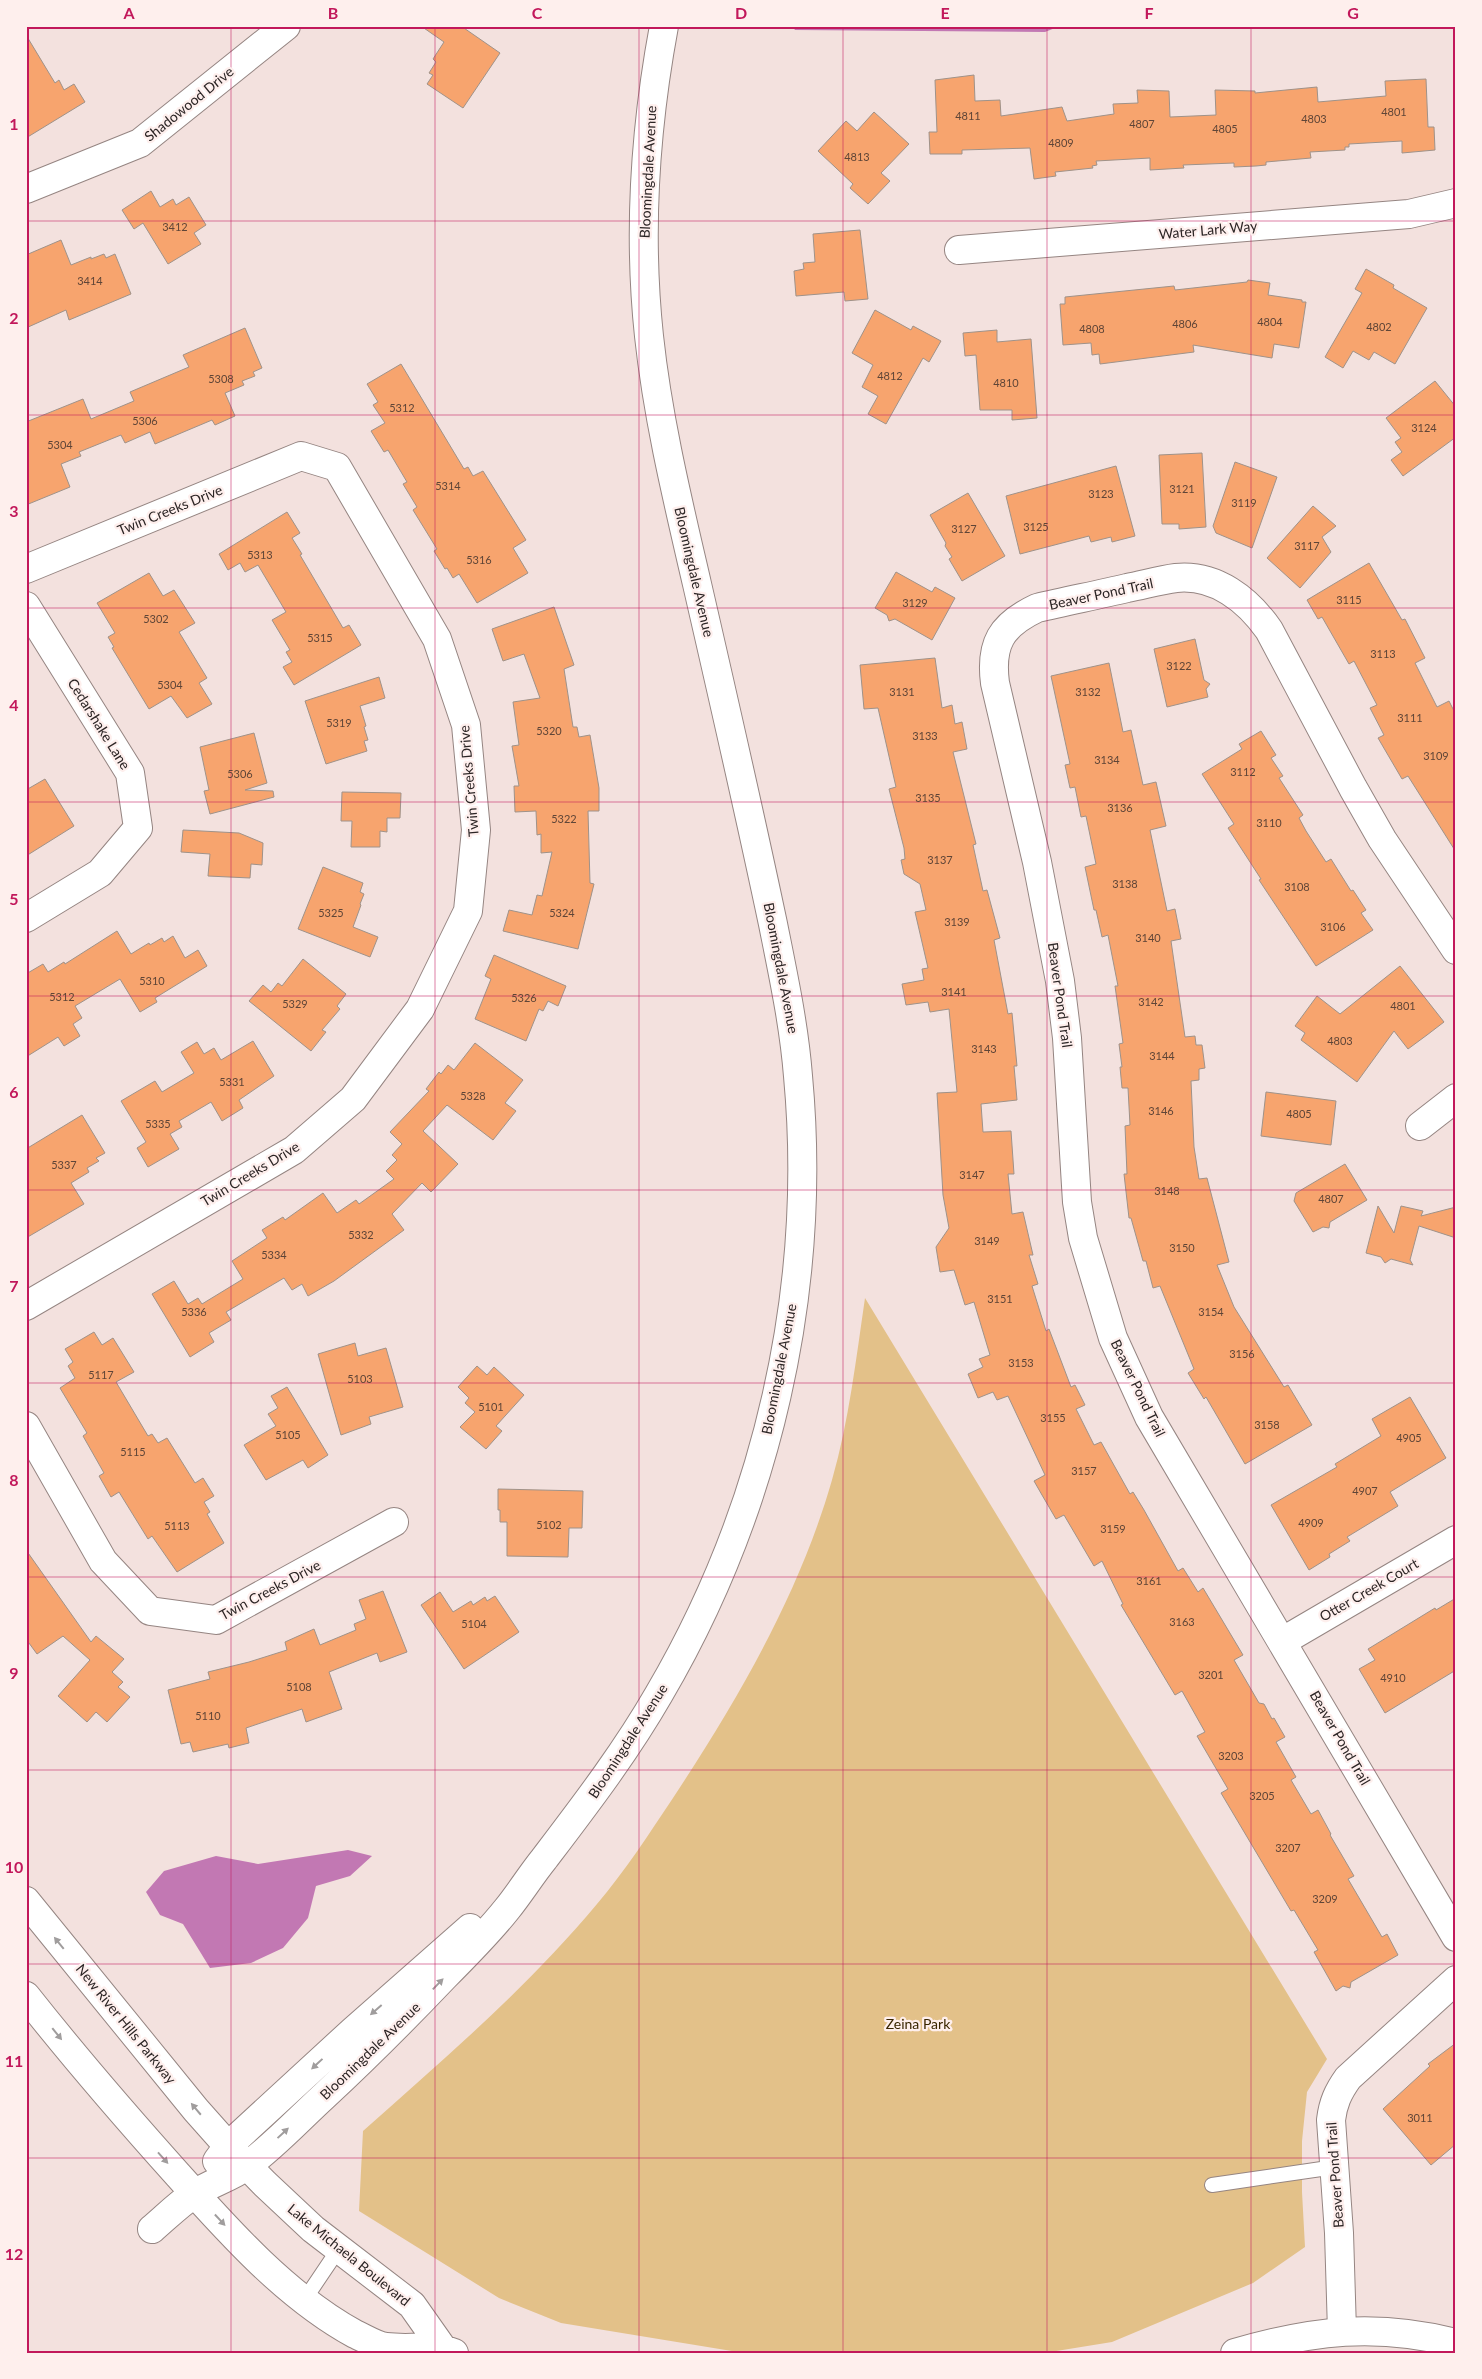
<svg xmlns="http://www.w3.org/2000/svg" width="1482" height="2379" font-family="Lato,sans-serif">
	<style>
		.green { fill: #e3c189 }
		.water { fill: #c278b3 }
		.building { fill: #f7a46e; stroke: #9f9289 }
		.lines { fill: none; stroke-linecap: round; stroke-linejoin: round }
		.service-casing { stroke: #958582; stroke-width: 16 }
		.minor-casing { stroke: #958582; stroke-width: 30 }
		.tertiary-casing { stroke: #958582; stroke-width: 30 }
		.service { stroke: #fff; stroke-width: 14 }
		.minor { stroke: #fff; stroke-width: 28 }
		.tertiary { stroke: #fff; stroke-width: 28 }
		.oneway { fill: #a09d9d }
		.grid { fill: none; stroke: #c2185b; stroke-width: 1; stroke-opacity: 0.55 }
		.labels { text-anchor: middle; stroke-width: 4.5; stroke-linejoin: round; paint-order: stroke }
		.number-label { font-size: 11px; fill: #5f4537 }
		.street-label { font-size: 14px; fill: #2c2525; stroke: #feefed }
		.park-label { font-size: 14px; fill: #392500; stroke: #feefed }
		.neatline { fill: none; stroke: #c2185b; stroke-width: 2 }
		.grid-label { font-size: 16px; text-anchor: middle; font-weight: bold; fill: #c2185b }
	</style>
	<rect width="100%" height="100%" fill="#f3e1de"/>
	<path class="green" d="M865,1298L1327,2059L1307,2092L1302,2141V2192L1305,2247L1253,2283L1112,2342L1044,2353H744L561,2323L499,2298L359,2211L363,2131C444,2059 527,1988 597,1904C625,1871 649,1834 673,1798C738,1699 799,1595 832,1480C849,1421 856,1359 865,1298Z"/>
	<path class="water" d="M792,26H1060L1045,32L795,30Z
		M348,1850L372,1856L350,1876L316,1886L308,1918L283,1948L251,1963L210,1968L183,1924L160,1915L146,1892L164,1871L216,1856L258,1864Z"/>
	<path class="building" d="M421,26H461L500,53L463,108L427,84L433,75L429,73L436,62L433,59L444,42Z
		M26,35L55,83L59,80L64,90L74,84L85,102L26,138Z
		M974,75L975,101L1000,100L1001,116L1062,107L1067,121L1114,114L1113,104L1138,103L1137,90L1169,91L1170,117L1216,115L1215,90L1255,91V93L1317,87L1318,102L1386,96L1385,81L1426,79L1428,127H1434L1435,150L1402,153V141L1349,144V147H1345V150L1310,152L1311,158L1266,162V165L1256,166L1234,167V163L1183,165L1184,168L1150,170V158L1096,161L1097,165L1092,166L1093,168L1055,172L1056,176L1034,179L1030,148L962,150V154H930L929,132H937L935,80Z
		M874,112L909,144L881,173L890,181L868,204L850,188L853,184L818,151L846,121L857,131Z
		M151,191L160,207L173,199L176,205L189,197L206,225L194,233L201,244L168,264L143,223L134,229L122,210Z
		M860,230L868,299L845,301L844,292L796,296L794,271L804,269L803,263L815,262L813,234Z
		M61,240L71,265L91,257V259L104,254L106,258L115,254L131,294L69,320L66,310L26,328V255Z
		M1366,269L1394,285L1393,288L1427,308L1395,364L1374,352L1369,360L1353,351L1343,368L1325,357L1362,293L1355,289Z
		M1248,280L1270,283L1268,295L1302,300V302H1306L1299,348L1274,344L1272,358L1193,345L1194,352L1100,364L1099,354L1092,355L1091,343L1063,345L1060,304H1065V297L1174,286L1175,290L1247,282Z
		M875,310L911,330L913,326L941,341L929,362L923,358L886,424L868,414L878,396L862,387L873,365L852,353Z
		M245,328L262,368L253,372L255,376L242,381L244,385L225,393L235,416L215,425L212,420L155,444L150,432L125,443L121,435L79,452L81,456L61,464L70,487L26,505V422L83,399L91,419L134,401L130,392L189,367L183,355Z
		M997,330V342L1031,339L1037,418L1012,420V410H980L976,355L965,356L963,333Z
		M401,364L464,469L468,467L473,476L483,471L526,540L513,548L528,573L477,603L459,574L453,578L447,568L445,569L434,551L437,549L413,510L417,507L403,484L407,482L388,450L384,452L371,431L385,423L373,405L378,402L367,384Z
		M1435,381L1456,407V437L1403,476L1391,460L1402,452L1395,442L1401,438L1386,418Z
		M1202,453L1206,527L1179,529V524H1162L1159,455Z
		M1235,462L1277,477L1252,548L1216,533L1213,526Z
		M1116,466L1135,536L1112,542L1111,537L1091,542L1089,536L1020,554L1006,496Z
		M968,493L1005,556L962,581L949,559L952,557L945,546L946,543L930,515Z
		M1313,506L1336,526L1322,537L1331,552L1300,588L1267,558Z
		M287,512L300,533L292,538L302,554L300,555L343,628L349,625L361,645L294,685L283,667L292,662L286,652L290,650L272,620L286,612L258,565L245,572L240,563L228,570L219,554Z
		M1369,563L1402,620L1405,619L1425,658L1415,663L1437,707L1449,701L1456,715V852L1408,776L1402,779L1378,738L1384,735L1370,708L1377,705L1354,661L1349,664L1322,617L1318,619L1307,600Z
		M896,572L932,592L935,587L955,598L932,640L895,619L889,621L887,615L875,608Z
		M149,573L163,596L174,590L195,623L179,632L207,678L199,683L212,704L187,718L171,696L149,709L112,648L114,647L108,637L115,633L97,603Z
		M554,607L574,665L564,669L573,727H577L579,737L590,735L599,788V811H588L590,883L594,884L578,949L503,931L509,910L532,915L537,895L542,896L552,852L541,853V834L537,835L536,811L515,812L514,786H519L512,746L519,745L513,702L540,698L524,654L503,661L492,629Z
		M1195,639L1204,680L1210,684L1206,689L1208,697L1167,707L1154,649Z
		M935,658L942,708L952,705L955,724L962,722L967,749L953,752L976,844L973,845L983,891L987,890L1000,938L994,940L1008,1014L1012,1013L1017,1066H1014L1017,1100L981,1104L983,1132L1011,1131L1014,1174H1008L1012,1214L1023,1212L1033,1255H1029L1038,1284L1032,1286L1046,1331L1049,1329L1071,1387L1075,1385L1085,1405L1076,1409L1094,1445L1101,1442L1130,1494L1133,1492L1144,1510L1178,1571L1183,1568L1198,1592L1203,1588L1243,1655L1234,1660L1259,1703L1264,1704L1272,1719L1274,1718L1285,1737L1276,1742L1296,1777L1291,1780L1311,1814L1318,1810L1331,1834L1330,1835L1354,1876L1348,1879L1382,1937L1387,1934L1398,1955L1351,1982L1350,1988L1343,1986L1336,1991L1314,1952L1318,1950L1294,1910L1291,1911L1221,1793L1228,1789L1197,1736L1205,1732L1182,1691L1175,1695L1121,1605L1123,1604L1102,1561L1094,1566L1064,1515L1056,1519L1042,1495L1034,1481L1045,1475L1008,1396L997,1400L993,1392L978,1398L968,1374L983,1367L979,1359L990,1355L974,1302L965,1305L954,1270L940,1272L936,1247L949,1228L943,1195L937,1093L957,1092L949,1009L930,1012L928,1002L906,1005L902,984L924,980L922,969L928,968L915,912L926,910L920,884L904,874L901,860L905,859L904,848L889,789L896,787L878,708L864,709L860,665Z
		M1109,663L1123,732L1131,730L1143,785L1156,782L1166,826L1150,830L1167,911L1175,909L1181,939L1171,941L1185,1037L1195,1036L1196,1045H1202L1205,1068L1199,1069V1080L1191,1081L1194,1147L1199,1179L1207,1178L1229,1262L1217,1265L1234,1307L1284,1387L1288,1385L1312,1425L1245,1464L1206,1397L1204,1399L1188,1373L1194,1369L1160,1286L1153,1288L1146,1261H1143L1131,1218H1129L1124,1174H1127L1125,1126L1130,1125L1128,1088H1122L1120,1067H1122L1119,1044L1123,1043L1115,986H1118L1108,935L1102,937L1096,910H1094L1085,867L1096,864L1086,816L1081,817L1075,787L1070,788L1065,765L1070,764L1051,676Z
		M379,677L385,698L360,706L366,726L364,727L368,740L364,741L367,751L326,764L305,701Z
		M1261,731L1276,755L1271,758L1283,776L1279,778L1303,815L1299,818L1306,831L1326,862L1331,859L1351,891L1353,890L1366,910L1361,913L1373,930L1316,966L1259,880L1261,879L1228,828L1234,824L1202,774L1242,749L1239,744Z
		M254,733L267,783L245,790L273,791L274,797L210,814L204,791L209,790L200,747Z
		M45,779L74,826L26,856V790Z
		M342,792L401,793L400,818H387V832L380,831V847H351L352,821H341Z
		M183,830L239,833L263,843L262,865L251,864L250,878L208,876L210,854L181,852Z
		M323,867L363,883L360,892L364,894L360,904L361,905L353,927L378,937L370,957L298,929Z
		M117,931L131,954L149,943L150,945L162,938L164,942L173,936L185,958L198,950L207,966L155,998L157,1002L140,1012L120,979L75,1006L82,1018L73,1024L80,1036L64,1046L58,1037L26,1057V974L43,964L48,972L64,962L65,964Z
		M494,955L566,986L558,1006L548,1001L543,1011L539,1009L526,1041L475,1019L491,979L485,976Z
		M303,959L346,994L337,1006L340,1009L322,1030L326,1032L311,1051L249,1001L263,985L271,992L278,983L282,986Z
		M1400,966L1444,1022L1427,1035L1408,1049L1394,1031L1357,1082L1301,1040L1305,1033L1295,1026L1317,996L1340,1014Z
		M253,1041L274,1076L239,1100L243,1108L222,1121L211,1102L179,1121L182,1127L170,1134L179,1149L148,1167L137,1148L146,1142L121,1101L155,1081L162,1092L194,1073L181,1052L197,1042L204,1054L214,1048L221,1060Z
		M475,1043L523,1080L505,1103L516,1111L493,1140L447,1105L423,1131L458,1164L431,1192L422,1183L392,1214L404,1230L334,1281L308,1296L302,1284L292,1290L284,1278L226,1312L231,1320L209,1333L214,1342L190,1357L152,1294L174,1281L188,1304L198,1298L202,1304L243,1279L232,1261L267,1238L262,1230L283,1217L285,1220L323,1193L337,1213L356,1200L359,1204L394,1179L386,1171L397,1160L392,1155L402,1144L390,1132L429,1091L426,1089L439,1072L441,1074L448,1065L454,1070Z
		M1266,1092L1336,1101L1331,1145L1261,1136Z
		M82,1115L105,1153L96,1158L99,1161L87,1168L89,1172L71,1183L84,1204L26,1238V1149Z
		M1345,1164L1367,1200L1330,1222L1329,1228L1323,1227L1313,1232L1294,1201L1296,1193Z
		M1378,1206L1394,1233L1401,1206L1423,1211L1421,1216L1456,1207V1238L1419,1226L1410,1260L1413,1265L1391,1259L1385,1263L1381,1257L1366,1253Z
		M94,1332L102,1345L113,1338L134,1372L116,1382L148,1436L152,1434L158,1443L167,1438L195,1483L203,1478L214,1496L204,1502L210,1512L207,1514L224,1543L177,1572L152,1536L148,1539L119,1492L111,1497L99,1476L104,1473L83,1436L87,1433L60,1388L75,1378L68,1366L73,1362L65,1349Z
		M355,1343L358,1356L386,1348L403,1407L369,1417L371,1424L341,1435L318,1354Z
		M477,1366L487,1375L494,1367L524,1395L496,1426L502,1431L486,1449L460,1427L475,1412L465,1403L469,1398L458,1387Z
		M287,1387L328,1455L308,1468L303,1460L266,1480L244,1445L276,1426L268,1414L278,1408L271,1396Z
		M1410,1397L1446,1458L1390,1492L1398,1506L1347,1537L1350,1541L1329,1554L1330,1557L1309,1570L1271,1505L1337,1467L1335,1464L1381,1436L1372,1419Z
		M498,1489L583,1491L582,1528H569L568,1557L507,1556V1522H500V1510H498Z
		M26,1550L91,1642L96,1636L124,1659L112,1672L123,1682L118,1687L130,1697L107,1722L96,1712L87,1722L58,1696L90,1660L63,1636L37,1654L26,1639Z
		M383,1591L407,1652L380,1662L377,1653L329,1672L342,1709L306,1722L302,1709L246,1728L249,1743L229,1748L228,1744L193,1752L190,1742L181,1744L168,1690L210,1679L208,1672L249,1662L287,1650L285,1642L314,1629L320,1645L356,1630L354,1624L366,1619L359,1600Z
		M440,1592L453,1612L471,1601L473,1605L485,1597L487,1601L495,1596L519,1632L464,1669L421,1605Z
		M1456,1598V1670L1385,1713L1359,1669L1375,1660L1368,1649L1435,1608L1436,1610Z
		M1456,2043V2144L1431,2165L1383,2109L1430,2066L1428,2064Z"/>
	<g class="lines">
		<g class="service-casing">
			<path id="service" d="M1212,2185L1335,2167
				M305,2299L338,2250"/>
		</g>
		<g class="minor-casing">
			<path id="minor" d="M26,189L140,143L286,26
				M959,250L1409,214L1456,203
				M26,569L301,456L337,467L437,639L466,725L476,830L468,911L420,1009L353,1099L294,1150L26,1306
				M26,606L130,773L138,828L100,873L26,918
				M1456,950L1382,839L1353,788L1269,630C1248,600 1216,574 1176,578C1160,580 1143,585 1127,588C1097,595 1067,601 1037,608C1001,625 990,644 995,683L1037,862L1060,981L1067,1038L1077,1202L1083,1238L1113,1338L1149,1417L1456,1937
				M1420,1126L1456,1098
				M26,1426L103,1561L150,1611L216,1620L394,1522
				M1283,1641L1456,1540
				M1342,2331L1339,2233L1331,2120C1333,2103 1338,2092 1348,2078L1456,1980"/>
		</g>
		<g class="tertiary-casing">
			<path id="tertiary" d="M26,1901L196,2110L228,2146L265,2184L313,2229L412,2305L443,2349
				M26,1996C75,2058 126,2117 178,2175C229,2232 287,2297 355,2334C364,2338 377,2346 386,2347C409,2350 432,2344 454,2353
				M217,2161L228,2146L353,2031L470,1928
				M152,2229C166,2217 179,2204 194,2194C211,2183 232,2177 248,2165C275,2145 299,2119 323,2097C365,2058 405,2018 444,1977C466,1955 488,1933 507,1909C520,1893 531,1875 544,1859C585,1805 625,1753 659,1694C767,1510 818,1290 798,1076C794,1025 783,974 773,924C749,810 723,697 697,584C678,502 658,420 649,336C638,233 645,128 664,26
				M1235,2353C1313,2330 1376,2323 1456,2343"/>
		</g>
		<use href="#service" class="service"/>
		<use href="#minor" class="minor"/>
		<use href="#tertiary" class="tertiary"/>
	</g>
	<defs><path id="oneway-solid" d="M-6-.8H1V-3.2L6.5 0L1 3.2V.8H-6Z" transform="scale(1.25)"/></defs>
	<g class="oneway">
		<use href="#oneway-solid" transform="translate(59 1943) rotate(-129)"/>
		<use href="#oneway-solid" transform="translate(438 1984) rotate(-46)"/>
		<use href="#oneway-solid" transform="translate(376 2010) rotate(139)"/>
		<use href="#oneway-solid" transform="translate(57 2034) rotate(51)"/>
		<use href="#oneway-solid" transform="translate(317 2064) rotate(137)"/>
		<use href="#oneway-solid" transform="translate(196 2109) rotate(-130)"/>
		<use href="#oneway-solid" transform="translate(283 2133) rotate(-43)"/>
		<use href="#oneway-solid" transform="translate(163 2158) rotate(48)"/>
		<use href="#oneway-solid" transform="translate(220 2220) rotate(47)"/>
	</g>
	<path class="grid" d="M231,26V2353M435,26V2353M639,26V2353M843,26V2353M1047,26V2353M1251,26V2353M26,221H1456M26,415H1456M26,608H1456M26,802H1456M26,996H1456M26,1190H1456M26,1383H1456M26,1577H1456M26,1770H1456M26,1964H1456M26,2158H1456"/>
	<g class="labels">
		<g class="number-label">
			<text x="1394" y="116">4801</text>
			<text x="968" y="120">4811</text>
			<text x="1314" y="123">4803</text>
			<text x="1142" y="128">4807</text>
			<text x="1225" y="133">4805</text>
			<text x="1061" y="147">4809</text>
			<text x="857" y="161">4813</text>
			<text x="175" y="231">3412</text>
			<text x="90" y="285">3414</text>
			<text x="1270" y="326">4804</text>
			<text x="1185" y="328">4806</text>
			<text x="1379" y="331">4802</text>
			<text x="1092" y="333">4808</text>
			<text x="890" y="380">4812</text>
			<text x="221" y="383">5308</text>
			<text x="1006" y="387">4810</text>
			<text x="402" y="412">5312</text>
			<text x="145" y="425">5306</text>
			<text x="1424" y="432">3124</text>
			<text x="60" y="449">5304</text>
			<text x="448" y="490">5314</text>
			<text x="1182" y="493">3121</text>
			<text x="1101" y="498">3123</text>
			<text x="1244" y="507">3119</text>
			<text x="1036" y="531">3125</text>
			<text x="964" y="533">3127</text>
			<text x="1307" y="550">3117</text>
			<text x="260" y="559">5313</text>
			<text x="479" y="564">5316</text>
			<text x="1349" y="604">3115</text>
			<text x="915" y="607">3129</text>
			<text x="156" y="623">5302</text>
			<text x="320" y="642">5315</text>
			<text x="1383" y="658">3113</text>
			<text x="1179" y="670">3122</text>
			<text x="170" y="689">5304</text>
			<text x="902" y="696">3131</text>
			<text x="1088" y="696">3132</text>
			<text x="1410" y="722">3111</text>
			<text x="339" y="727">5319</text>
			<text x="549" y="735">5320</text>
			<text x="925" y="740">3133</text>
			<text x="1436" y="760">3109</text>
			<text x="1107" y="764">3134</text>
			<text x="1243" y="776">3112</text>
			<text x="240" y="778">5306</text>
			<text x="928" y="802">3135</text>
			<text x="1120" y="812">3136</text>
			<text x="564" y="823">5322</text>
			<text x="1269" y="827">3110</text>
			<text x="940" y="864">3137</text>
			<text x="1125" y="888">3138</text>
			<text x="1297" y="891">3108</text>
			<text x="331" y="917">5325</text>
			<text x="562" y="917">5324</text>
			<text x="957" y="926">3139</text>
			<text x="1333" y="931">3106</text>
			<text x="1148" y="942">3140</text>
			<text x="152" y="985">5310</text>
			<text x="954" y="996">3141</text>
			<text x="62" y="1001">5312</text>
			<text x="524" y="1002">5326</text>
			<text x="1151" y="1006">3142</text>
			<text x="295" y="1008">5329</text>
			<text x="1403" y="1010">4801</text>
			<text x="1340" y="1045">4803</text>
			<text x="984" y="1053">3143</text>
			<text x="1162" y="1060">3144</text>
			<text x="232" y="1086">5331</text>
			<text x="473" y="1100">5328</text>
			<text x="1161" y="1115">3146</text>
			<text x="1299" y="1118">4805</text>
			<text x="158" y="1128">5335</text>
			<text x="64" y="1169">5337</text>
			<text x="972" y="1179">3147</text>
			<text x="1167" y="1195">3148</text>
			<text x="1331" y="1203">4807</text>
			<text x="361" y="1239">5332</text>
			<text x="987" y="1245">3149</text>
			<text x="1182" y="1252">3150</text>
			<text x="274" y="1259">5334</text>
			<text x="1000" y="1303">3151</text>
			<text x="194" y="1316">5336</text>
			<text x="1211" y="1316">3154</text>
			<text x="1242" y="1358">3156</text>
			<text x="1021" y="1367">3153</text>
			<text x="101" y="1379">5117</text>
			<text x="360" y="1383">5103</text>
			<text x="491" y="1411">5101</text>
			<text x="1053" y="1422">3155</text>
			<text x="1267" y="1429">3158</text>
			<text x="288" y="1439">5105</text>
			<text x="1409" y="1442">4905</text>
			<text x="133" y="1456">5115</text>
			<text x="1084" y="1475">3157</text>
			<text x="1365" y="1495">4907</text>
			<text x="1311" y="1527">4909</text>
			<text x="549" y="1529">5102</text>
			<text x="177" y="1530">5113</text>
			<text x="1113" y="1533">3159</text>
			<text x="1149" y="1585">3161</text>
			<text x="1182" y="1626">3163</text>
			<text x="474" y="1628">5104</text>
			<text x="1211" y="1679">3201</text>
			<text x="1393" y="1682">4910</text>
			<text x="299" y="1691">5108</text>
			<text x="208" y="1720">5110</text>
			<text x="1231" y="1760">3203</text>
			<text x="1262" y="1800">3205</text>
			<text x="1288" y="1852">3207</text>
			<text x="1325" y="1903">3209</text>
			<text x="1420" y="2122">3011</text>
		</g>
		<g class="street-label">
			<text transform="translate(189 104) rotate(-39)" y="5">Shadowood Drive</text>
			<text transform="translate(648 172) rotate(-87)" y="5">Bloomingdale Avenue</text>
			<text transform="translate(1208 230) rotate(-5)" y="5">Water Lark Way</text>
			<text transform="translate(170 510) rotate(-22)" y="5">Twin Creeks Drive</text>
			<text transform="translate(694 572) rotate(77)" y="5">Bloomingdale Avenue</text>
			<text transform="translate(1101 594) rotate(-12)" y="5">Beaver Pond Trail</text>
			<text transform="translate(99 724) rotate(58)" y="5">Cedarshake Lane</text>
			<text transform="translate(469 781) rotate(-95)" y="5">Twin Creeks Drive</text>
			<text transform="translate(781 968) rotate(79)" y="5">Bloomingdale Avenue</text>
			<text transform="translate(1060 995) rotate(82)" y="5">Beaver Pond Trail</text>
			<text transform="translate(250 1174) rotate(-31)" y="5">Twin Creeks Drive</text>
			<text transform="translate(779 1369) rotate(-79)" y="5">Bloomingdale Avenue</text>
			<text transform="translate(1138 1388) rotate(64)" y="5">Beaver Pond Trail</text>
			<text transform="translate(270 1590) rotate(-28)" y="5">Twin Creeks Drive</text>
			<text transform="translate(1369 1590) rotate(-30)" y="5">Otter Creek Court</text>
			<text transform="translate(1340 1738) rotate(60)" y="5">Beaver Pond Trail</text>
			<text transform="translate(628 1741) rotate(-57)" y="5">Bloomingdale Avenue</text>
			<text transform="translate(126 2024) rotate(51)" y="5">New River Hills Parkway</text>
			<text transform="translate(370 2051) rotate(-44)" y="5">Bloomingdale Avenue</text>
			<text transform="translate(1335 2175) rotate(-94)" y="5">Beaver Pond Trail</text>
			<text transform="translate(349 2255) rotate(39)" y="5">Lake Michaela Boulevard</text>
		</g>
		<g class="park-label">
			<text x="918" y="2029">Zeina Park</text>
		</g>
	</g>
	<rect width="1482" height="2379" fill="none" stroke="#feefed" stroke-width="55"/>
	<rect x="28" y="28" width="1426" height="2324" class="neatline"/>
	<g class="grid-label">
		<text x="129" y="19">A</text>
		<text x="333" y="19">B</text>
		<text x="537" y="19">C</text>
		<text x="741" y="19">D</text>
		<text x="945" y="19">E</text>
		<text x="1149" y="19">F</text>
		<text x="1353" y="19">G</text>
		<text x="14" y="130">1</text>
		<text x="14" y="324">2</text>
		<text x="14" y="517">3</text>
		<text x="14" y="711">4</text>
		<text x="14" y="905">5</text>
		<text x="14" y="1098">6</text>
		<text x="14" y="1292">7</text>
		<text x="14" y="1486">8</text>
		<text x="14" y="1679">9</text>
		<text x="14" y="1873">10</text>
		<text x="14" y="2067">11</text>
		<text x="14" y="2260">12</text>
	</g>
</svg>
